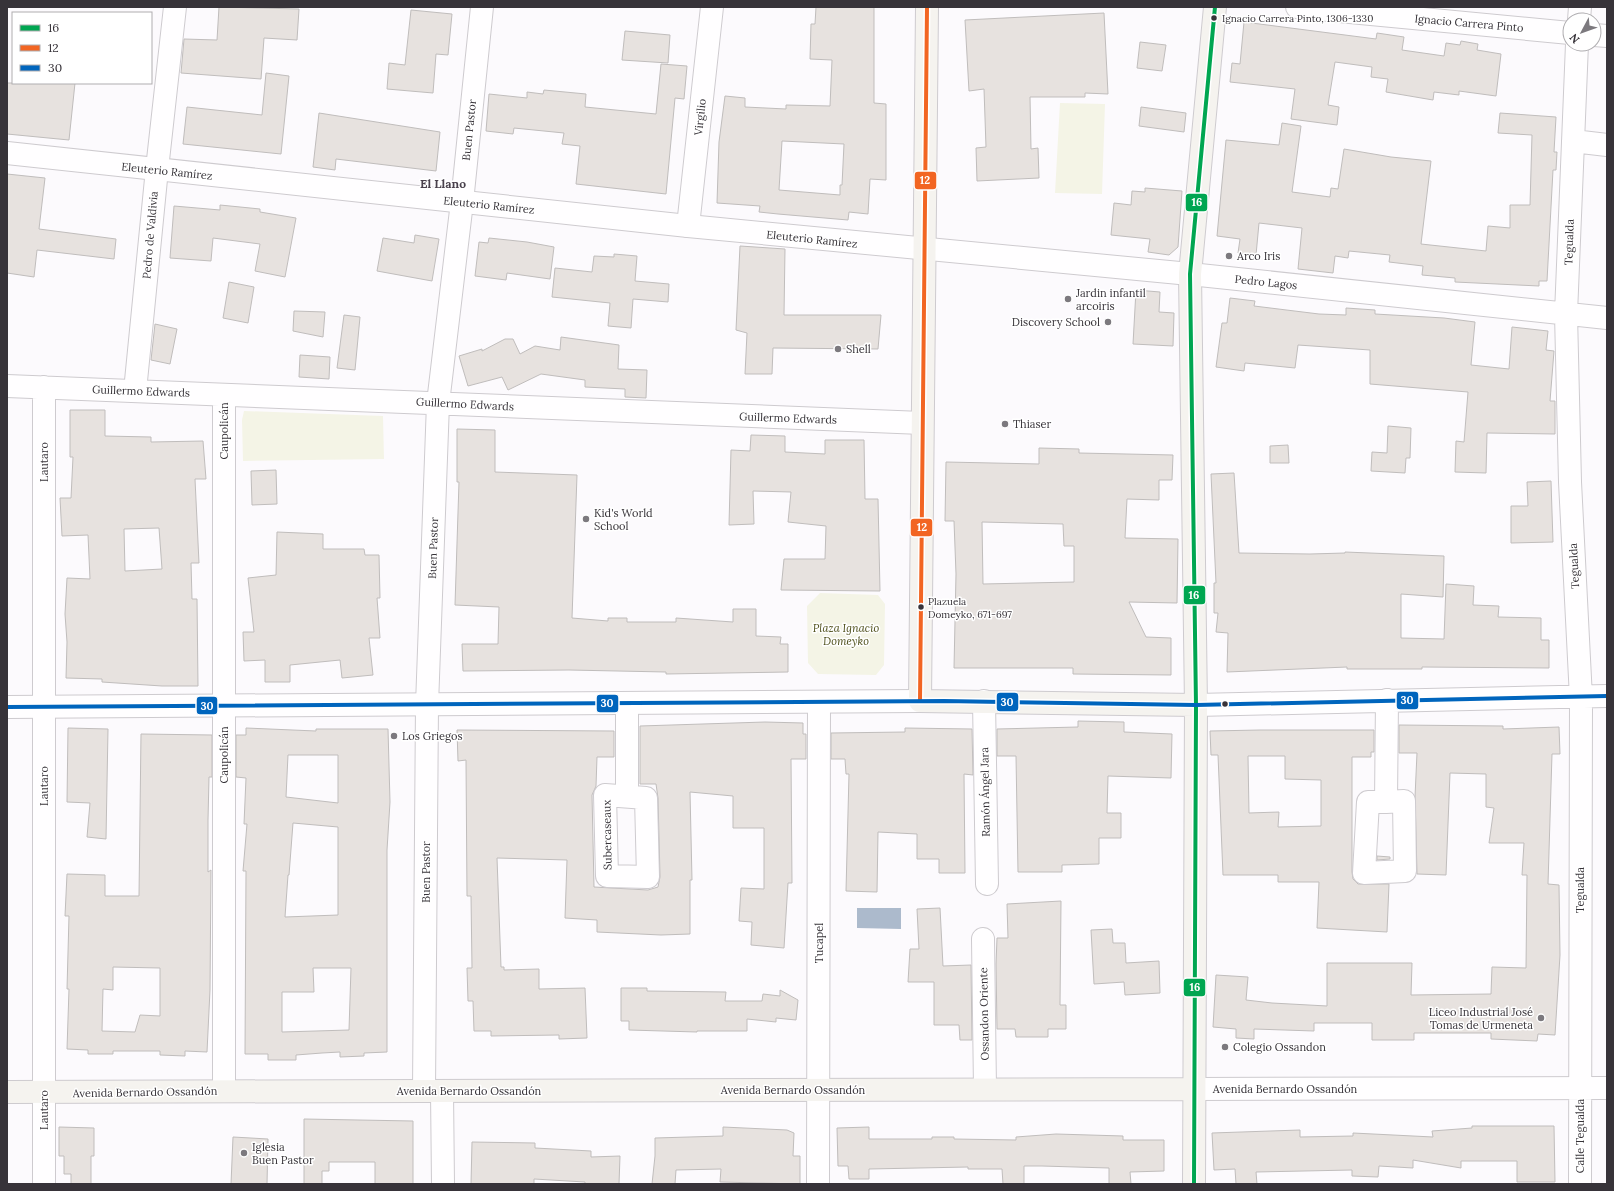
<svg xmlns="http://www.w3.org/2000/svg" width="1614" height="1191" font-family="Lora,serif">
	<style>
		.green { fill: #f4f4e6 }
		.water { fill: #acbacc }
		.building { fill: #e7e2df; stroke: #c0bdbc; fill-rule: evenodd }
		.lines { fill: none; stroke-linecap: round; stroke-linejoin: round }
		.minor-casing { stroke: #cecbcf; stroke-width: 24 }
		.tertiary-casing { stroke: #cecbcf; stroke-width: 24 }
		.secondary-casing { stroke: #cecbcf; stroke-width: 24 }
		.minor { stroke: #fffeff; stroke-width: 22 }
		.tertiary { stroke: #fffeff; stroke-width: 22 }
		.secondary { stroke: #f5f3ef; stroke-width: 22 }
		.bus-1-casing { stroke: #fff; stroke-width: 7 }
		.bus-2-casing { stroke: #fff; stroke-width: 7 }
		.bus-3-casing { stroke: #fff; stroke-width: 7 }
		.bus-1 { stroke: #00a651; stroke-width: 4 }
		.bus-2 { stroke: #f26522; stroke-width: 4 }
		.bus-3 { stroke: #0065bd; stroke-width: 4 }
		.bus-dot { fill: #373339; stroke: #fff; stroke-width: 1.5 }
		.poi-dot { fill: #7c797e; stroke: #fff; stroke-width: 1.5 }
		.labels { text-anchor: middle; stroke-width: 3; stroke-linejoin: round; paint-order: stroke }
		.bus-label { font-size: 10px; fill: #373339; stroke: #fff; text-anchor: start }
		.street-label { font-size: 11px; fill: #373339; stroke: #fff }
		.poi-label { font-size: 11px; fill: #373339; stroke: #fff; text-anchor: start }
		.park-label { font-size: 11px; font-style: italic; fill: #4e4f1a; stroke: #fff }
		.neighbourhood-label { font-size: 12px; font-weight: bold; fill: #49414c; stroke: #fff }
		.line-badge { stroke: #fff; stroke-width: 1.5 }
		.badge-label { font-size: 11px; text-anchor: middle; font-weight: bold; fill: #fff }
	</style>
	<rect width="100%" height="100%" fill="#fcfafd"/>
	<path class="green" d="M1060,103L1105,104L1102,194L1055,193Z
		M244,411L383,416L384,459L243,461L242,420Z
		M820,593L878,595L885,604L884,665L876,675L818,674L808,663L807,606Z"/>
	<path class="water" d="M857,908H901V929L857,928Z"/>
	<path class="building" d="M219,7L299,9L297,40L264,38L261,79L181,73L184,39L217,40Z
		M816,7H874V103L886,104V180L870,179L868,214L849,212L848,220L778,214L759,212L760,206L717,203L719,142L725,96L745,98V107L786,109V105L830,106L832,60L810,59L811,24H815ZM782,141L844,144L842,185H840V195L779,190Z
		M411,10L452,14L448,55L436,54L433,93L387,89L389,63L405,65Z
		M1104,13L1108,94L1085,93V97H1030L1031,149L1038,148L1039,178L977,181L976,148L986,147L984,89L969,91L965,20Z
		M1244,22L1376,39L1377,33L1404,37L1402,50L1444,56L1446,43L1460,45L1461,41L1478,44L1477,50L1501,54L1496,96L1459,91V95L1434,92L1433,100L1386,92L1388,79L1371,77L1372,67L1335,62L1328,105L1339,107L1337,125L1291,119L1295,89L1230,82L1232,63L1240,64Z
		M625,31L670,35L668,63L622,60Z
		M1140,42L1166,45L1162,71L1137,68Z
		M661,64L687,66L684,99L675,98L666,194L576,184L580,146L562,144L564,133L514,128L513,134L486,131L489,94L527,98V92L543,94L544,90L586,94L585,107L656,114Z
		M266,73L289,76L281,154L183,144L187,107L262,115Z
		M7,83H75L69,140L7,134Z
		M1141,107L1186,113L1184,132L1139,126Z
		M319,113L440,132L436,171L336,159L335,170L313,167Z
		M1500,113L1556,117L1554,152H1557L1556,170H1553L1547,281H1539V286L1455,282V278L1422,275L1423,266L1389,262L1390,255L1349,251L1348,258L1335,256L1333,273L1298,269L1302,228L1259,223L1256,255L1238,253L1240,239L1217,236L1226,140L1279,145L1282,123L1301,126L1292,192L1330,197L1331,188L1338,189L1344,149L1391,157L1431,161L1421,244L1486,251L1488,226L1510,228V205H1530L1532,135L1498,133Z
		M7,174L45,178L39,229L116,239L114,259L37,250L34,277L7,273Z
		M1145,188L1182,191L1178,247L1169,255L1148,252L1150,239L1111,235L1114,203L1131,205L1132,191L1145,192Z
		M220,205L260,209V212L296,218L285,277L255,271L260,244L213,238L211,261L170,258L174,206L220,210Z
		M415,235L439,239L432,281L377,271L383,238L414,243Z
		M489,238L527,242L554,247L550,279L507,273L506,280L475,276L479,242L488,243Z
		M740,246L785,249L784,315H881L878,349L773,348L772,374H745L747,333L736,330Z
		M614,254L637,256L635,281L669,284L668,302L633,299L631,328L608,326L610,303L552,297L555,268L592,272L594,256L614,257Z
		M229,282L254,287L248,323L223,318Z
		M1136,290L1160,292L1159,312L1174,313L1173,346L1133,344Z
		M1230,298L1255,301L1254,306L1319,314L1346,315V308L1375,310V314L1444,318L1475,322L1471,365L1509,369L1512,327L1548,331L1546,350L1554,351L1550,401H1555V434L1487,433L1486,473L1455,472L1456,441L1464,442L1468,392L1370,384V350L1298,345L1295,368L1245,363L1244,371L1216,367L1222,323H1227Z
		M294,311L325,312L323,337L293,331Z
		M344,315L360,317L355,370L337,368Z
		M155,324L177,329L170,364L151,360Z
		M561,337L619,345L618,369L647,370L646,398L625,397V389L585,387V380L541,374L508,390L502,377L468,386L459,356L482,349V351L505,339H513L520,354L535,346L560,350Z
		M300,355L330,357L329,379L299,377Z
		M70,410H105V436L151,437V442L203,441L206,479H195L199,563H191L192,599H197L198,686H162L102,682V679L66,678L67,642L65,614L67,578L90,579L88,535L62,536L60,498H71L73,457H70ZM159,528L162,569L125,571L124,529Z
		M1388,426L1411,428L1410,458H1406L1405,473L1371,471L1372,452L1387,453Z
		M457,429L495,430V472L577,475L572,618L608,621V618H627V622H676V618L733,622V609H756V636L781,637L780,644H788V672L666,674V672L569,670L463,671L462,644H498L499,607L455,605L459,482H457Z
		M751,435L785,436V452L825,454V440H864L865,499H878L880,591L781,590L784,559H825L826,526L788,522L791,492L753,491L754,524L729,525L731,450L750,451Z
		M1288,445L1289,463H1270V446Z
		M1039,448L1079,449V453L1173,455L1172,480H1159V500L1127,499L1125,538L1178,539L1177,603L1129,602L1146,637L1171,638V675L1073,674V668H954L956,574L954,521H945L946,462L1039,464ZM982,522L1063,524L1064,546H1074V582L983,584Z
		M276,470L277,504L252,505L251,471Z
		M1234,473L1239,553L1310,554L1345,553V552L1444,556L1443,597L1401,594V638L1444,639L1446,584L1474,586L1473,605L1499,606L1498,617L1541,618V640H1549V668L1422,667V669H1347V667L1227,672L1228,633L1216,632L1218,613H1214V583H1216L1211,474Z
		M1551,481L1553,542L1511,543V506H1528L1527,482Z
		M277,532L323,534V549H364L365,555H379L380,598H377L380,638H369L373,675L342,678L340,660L290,665V682H265V660L244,661L243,632H254L248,578L276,575Z
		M1078,721L1124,722V732L1172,734L1171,778L1108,776L1107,813H1121V838H1099V864L1062,865V872H1018L1016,756H997V729L1078,727Z
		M765,722L803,723V734H806V759H791L792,883H788L784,948L751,945L752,922L739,921L741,888L764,889V828H733V796L690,792L692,880H690V934L661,935L597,932V920L565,918L567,860L497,858L501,967H504V970L539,969V989L585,988L587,1038L559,1039V1035L491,1036V1031H474L473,1001H468L467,968H472L471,896H467L466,760L458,761L457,730L614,731V757H597L596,786L592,795L594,887L648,890L658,887L660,877L658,798L656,784H640V726Z
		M1399,725L1503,726V729L1559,727L1560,754H1552L1548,884L1559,885L1560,955L1555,1035L1538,1034L1537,1041L1491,1039V1033H1414V1040H1372V1023H1314V1031L1254,1029V1039L1236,1038V1029L1213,1027L1216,975L1248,977L1246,1000L1272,1003L1327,1006V963H1412L1411,995L1491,994L1492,967L1526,968L1527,875H1522L1524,843H1489L1494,808L1486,807V774L1450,773L1446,875L1417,874L1415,797L1417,753H1399Z
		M68,728L108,729L106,839L87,837L90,803L67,802Z
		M246,728L316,731V729H388L390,802L387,850V1052L364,1053V1056L340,1057V1052L322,1053L296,1055V1060H268V1054H245L246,871H243L247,824H244L246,778L236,777V735H246ZM288,755H338V803L286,797ZM293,823L338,827V915L285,917L288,875H289ZM313,968H351L349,1030L282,1032V992H314Z
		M905,728L972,729L973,775L964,774L965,873H939V859H917V834L878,832L877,892L846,891L849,774H846L845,759H831V733L905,732Z
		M1260,730H1374V752H1371V757H1352V872L1353,879L1358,884H1389L1387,932L1317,928L1319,882H1278V875H1223L1218,755H1211L1210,731ZM1248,756H1285V779L1321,780V826L1278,827L1279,812L1249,813Z
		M141,734L212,735V777H209L208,820V872L211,870L210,990L207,1052L185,1051V1056L160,1055V1051H113V1054H88V1050L67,1049L69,989H67L69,916H65L67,874L105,875V896H139ZM113,967L160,968V1016L140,1015L135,1032L102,1031L103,989L113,990Z
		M1377,856L1390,857V859L1377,860Z
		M1061,901L1060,1005H1066V1029H1048V1037H1016L1015,1029H997L996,964L997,938H1008L1007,904Z
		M940,908L943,966L971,965L972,1040H960L959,1025H934V982H908L910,949H919L917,909Z
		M1112,929L1113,943H1125L1126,963L1159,961L1160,993L1125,995L1124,982L1094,984L1091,930Z
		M621,988H647V991L726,992L725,1001H762L763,994L780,996V990L798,1000L796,1020L776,1018V1022L747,1019V1031H697V1032L629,1030V1021H621Z
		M304,1119L413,1121V1184H375V1162H329V1171H322V1184H304Z
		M1472,1126H1554L1555,1182H1517V1161H1461V1168L1413,1160V1168L1379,1166L1378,1177L1352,1176V1170L1256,1172L1257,1184H1236L1235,1169L1214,1170L1212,1133L1300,1130V1137L1353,1136V1133L1433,1137L1432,1131L1472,1128Z
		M59,1127L94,1128V1156H91V1184H71V1174H64V1156H59Z
		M723,1127L787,1130L794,1133L793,1156H800V1184L720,1182L721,1169L676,1170L675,1184H652L655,1156V1138L723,1136Z
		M869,1127V1139H932V1137H954V1139L1016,1140V1137L1056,1134L1123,1136V1140H1164V1171L1130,1172L1131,1184H1109V1168L1042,1166H1024V1184H1003L1002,1169H968V1167L869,1169V1179H849L848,1166H838L837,1128Z
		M233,1137L268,1139L267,1184H231Z
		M472,1142L535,1143V1148L591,1151V1157L620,1156L619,1184H585V1182L534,1179V1184H471Z"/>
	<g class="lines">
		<g class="minor-casing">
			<path id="minor" d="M1297,7L1570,33
				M1579,20L1580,7
				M1594,35L1607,36
				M1577,44L1566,314L1570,482L1581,698L1580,1184
				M1573,141L1607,145
				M688,226L712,7
				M1190,274L1607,318
				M7,386L922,423
				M44,387V1184
				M135,391L157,169L175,7
				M984,701L987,884
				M1196,705L1607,696
				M605,795L646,798L648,877L607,876Z
				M627,795V703
				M1386,802L1404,801L1405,871L1364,873L1368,802H1386L1387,700
				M983,939L985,1089
				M1194,1089L1607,1088
				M224,1091V395
				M424,1091L427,705L438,403L462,202L482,7
				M442,1092L443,1184
				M818,1184L819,702"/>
		</g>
		<g class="tertiary-casing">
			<path id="tertiary" d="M7,153L688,226L1190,274
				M7,707L920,701"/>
		</g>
		<g class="secondary-casing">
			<path id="secondary" d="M927,7L920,701L1196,705
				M7,1092L1194,1089
				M1194,1184L1196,705L1190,274L1215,7"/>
		</g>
		<use href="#minor" class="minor"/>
		<use href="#tertiary" class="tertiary"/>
		<use href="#secondary" class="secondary"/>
		<g class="bus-1-casing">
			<path id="bus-1" d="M1194,1184L1196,705L1190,274L1215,7"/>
		</g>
		<g class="bus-2-casing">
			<path id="bus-2" d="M920,701L927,7"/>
		</g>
		<g class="bus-3-casing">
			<path id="bus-3" d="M7,707L944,701L1196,705L1607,696"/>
		</g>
		<use href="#bus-1" class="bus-1"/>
		<use href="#bus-2" class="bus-2"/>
		<use href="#bus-3" class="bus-3"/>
	</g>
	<g class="bus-dot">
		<circle cx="1214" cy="18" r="3.5"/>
		<circle cx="921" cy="607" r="3.5"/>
		<circle cx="1225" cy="704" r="3.5"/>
	</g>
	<g class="poi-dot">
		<circle cx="1229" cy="256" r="4"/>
		<circle cx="1068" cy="299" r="4"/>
		<circle cx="1108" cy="322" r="4"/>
		<circle cx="838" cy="349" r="4"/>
		<circle cx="1005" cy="424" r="4"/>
		<circle cx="586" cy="519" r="4"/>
		<circle cx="394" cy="736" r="4"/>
		<circle cx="1541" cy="1018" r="4"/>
		<circle cx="1225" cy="1047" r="4"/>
		<circle cx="244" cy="1153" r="4"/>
	</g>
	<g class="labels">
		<g class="bus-label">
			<text x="1222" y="22">Ignacio Carrera Pinto, 1306-1330</text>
			<text x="928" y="605">Plazuela<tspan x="928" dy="13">Domeyko, 671-697</tspan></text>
		</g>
		<g class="street-label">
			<text transform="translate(1469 23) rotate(5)" y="4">Ignacio Carrera Pinto</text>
			<text transform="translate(700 117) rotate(-84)" y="4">Virgilio</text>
			<text transform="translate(469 130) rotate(-84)" y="4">Buen Pastor</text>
			<text transform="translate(167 171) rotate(6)" y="4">Eleuterio Ramírez</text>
			<text transform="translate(489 205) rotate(6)" y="4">Eleuterio Ramírez</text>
			<text transform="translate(150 235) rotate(-85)" y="4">Pedro de Valdivia</text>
			<text transform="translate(812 239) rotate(6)" y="4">Eleuterio Ramírez</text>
			<text transform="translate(1569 242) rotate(-88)" y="4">Tegualda</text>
			<text transform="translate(1266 282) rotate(6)" y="4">Pedro Lagos</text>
			<text transform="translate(141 391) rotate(2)" y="4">Guillermo Edwards</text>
			<text transform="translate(465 404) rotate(3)" y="4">Guillermo Edwards</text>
			<text transform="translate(788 418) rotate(2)" y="4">Guillermo Edwards</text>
			<text transform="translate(224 431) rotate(-90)" y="4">Caupolicán</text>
			<text transform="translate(44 462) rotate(-90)" y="4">Lautaro</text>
			<text transform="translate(433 548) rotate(-88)" y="4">Buen Pastor</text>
			<text transform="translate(1574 566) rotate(-93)" y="4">Tegualda</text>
			<text transform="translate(224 755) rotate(-90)" y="4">Caupolicán</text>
			<text transform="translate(44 786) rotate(-90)" y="4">Lautaro</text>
			<text transform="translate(985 792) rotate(-91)" y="4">Ramón Ángel Jara</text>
			<text transform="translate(607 835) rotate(-91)" y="4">Subercaseaux</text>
			<text transform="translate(426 872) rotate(-90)" y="4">Buen Pastor</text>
			<text transform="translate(1580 890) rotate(-90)" y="4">Tegualda</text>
			<text transform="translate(819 943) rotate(-90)" y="4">Tucapel</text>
			<text transform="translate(984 1014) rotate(-91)" y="4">Ossandon Oriente</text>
			<text x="1285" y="1093">Avenida Bernardo Ossandón</text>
			<text x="793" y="1094">Avenida Bernardo Ossandón</text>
			<text x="469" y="1095">Avenida Bernardo Ossandón</text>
			<text transform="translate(145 1092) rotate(-1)" y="4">Avenida Bernardo Ossandón</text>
			<text transform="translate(44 1110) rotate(-90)" y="4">Lautaro</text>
			<text transform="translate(1580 1136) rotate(-90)" y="4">Calle Tegualda</text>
		</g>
		<g class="poi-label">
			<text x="1237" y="260">Arco Iris</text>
			<text x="1076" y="297">Jardin infantil<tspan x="1076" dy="13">arcoiris</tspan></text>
			<text x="1100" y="326" text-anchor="end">Discovery School</text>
			<text x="846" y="353">Shell</text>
			<text x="1013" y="428">Thiaser</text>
			<text x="594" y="517">Kid's World<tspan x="594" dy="13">School</tspan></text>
			<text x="402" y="740">Los Griegos</text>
			<text x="1533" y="1016" text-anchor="end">Liceo Industrial José<tspan x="1533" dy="13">Tomas de Urmeneta</tspan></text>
			<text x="1233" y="1051">Colegio Ossandon</text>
			<text x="252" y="1151">Iglesia<tspan x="252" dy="13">Buen Pastor</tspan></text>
		</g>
		<g class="park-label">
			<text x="846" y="632">Plaza Ignacio<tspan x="846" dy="13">Domeyko</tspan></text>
		</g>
		<g class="neighbourhood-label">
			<text x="443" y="188">El Llano</text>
		</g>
	</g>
	<g class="line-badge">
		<rect x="914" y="171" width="23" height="19" rx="4" fill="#f26522"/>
		<rect x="1185" y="193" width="23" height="19" rx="4" fill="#00a651"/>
		<rect x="910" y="518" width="23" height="19" rx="4" fill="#f26522"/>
		<rect x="1183" y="585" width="23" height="20" rx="4" fill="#00a651"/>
		<rect x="1396" y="691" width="23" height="19" rx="4" fill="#0065bd"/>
		<rect x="996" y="692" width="23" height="20" rx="4" fill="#0065bd"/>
		<rect x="596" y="694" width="23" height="19" rx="4" fill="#0065bd"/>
		<rect x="196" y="696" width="22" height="19" rx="4" fill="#0065bd"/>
		<rect x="1183" y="978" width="23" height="19" rx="4" fill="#00a651"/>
	</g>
	<g class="badge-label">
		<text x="925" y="184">12</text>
		<text x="1197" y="206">16</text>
		<text x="922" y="531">12</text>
		<text x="1194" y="599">16</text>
		<text x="1407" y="704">30</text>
		<text x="1007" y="706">30</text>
		<text x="607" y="707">30</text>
		<text x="207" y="710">30</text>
		<text x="1195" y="991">16</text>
	</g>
	<rect width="1614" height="1191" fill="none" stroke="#373339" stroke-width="16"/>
	<rect x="12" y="12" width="140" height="72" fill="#ffffff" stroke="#afadb0"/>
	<rect x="20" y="25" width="20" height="6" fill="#00a651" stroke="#afadb0"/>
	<text x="48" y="32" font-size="12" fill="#373339">16</text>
	<rect x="20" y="45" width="20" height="6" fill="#f26522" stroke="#afadb0"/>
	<text x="48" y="52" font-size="12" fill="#373339">12</text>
	<rect x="20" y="65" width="20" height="6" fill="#0065bd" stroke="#afadb0"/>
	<text x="48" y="72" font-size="12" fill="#373339">30</text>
	<g transform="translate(1582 32) rotate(229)"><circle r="19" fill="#ffffff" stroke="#afadb0"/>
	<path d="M0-3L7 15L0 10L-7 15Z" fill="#7c797e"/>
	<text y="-6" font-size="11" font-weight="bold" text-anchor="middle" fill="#373339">N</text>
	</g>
</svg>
